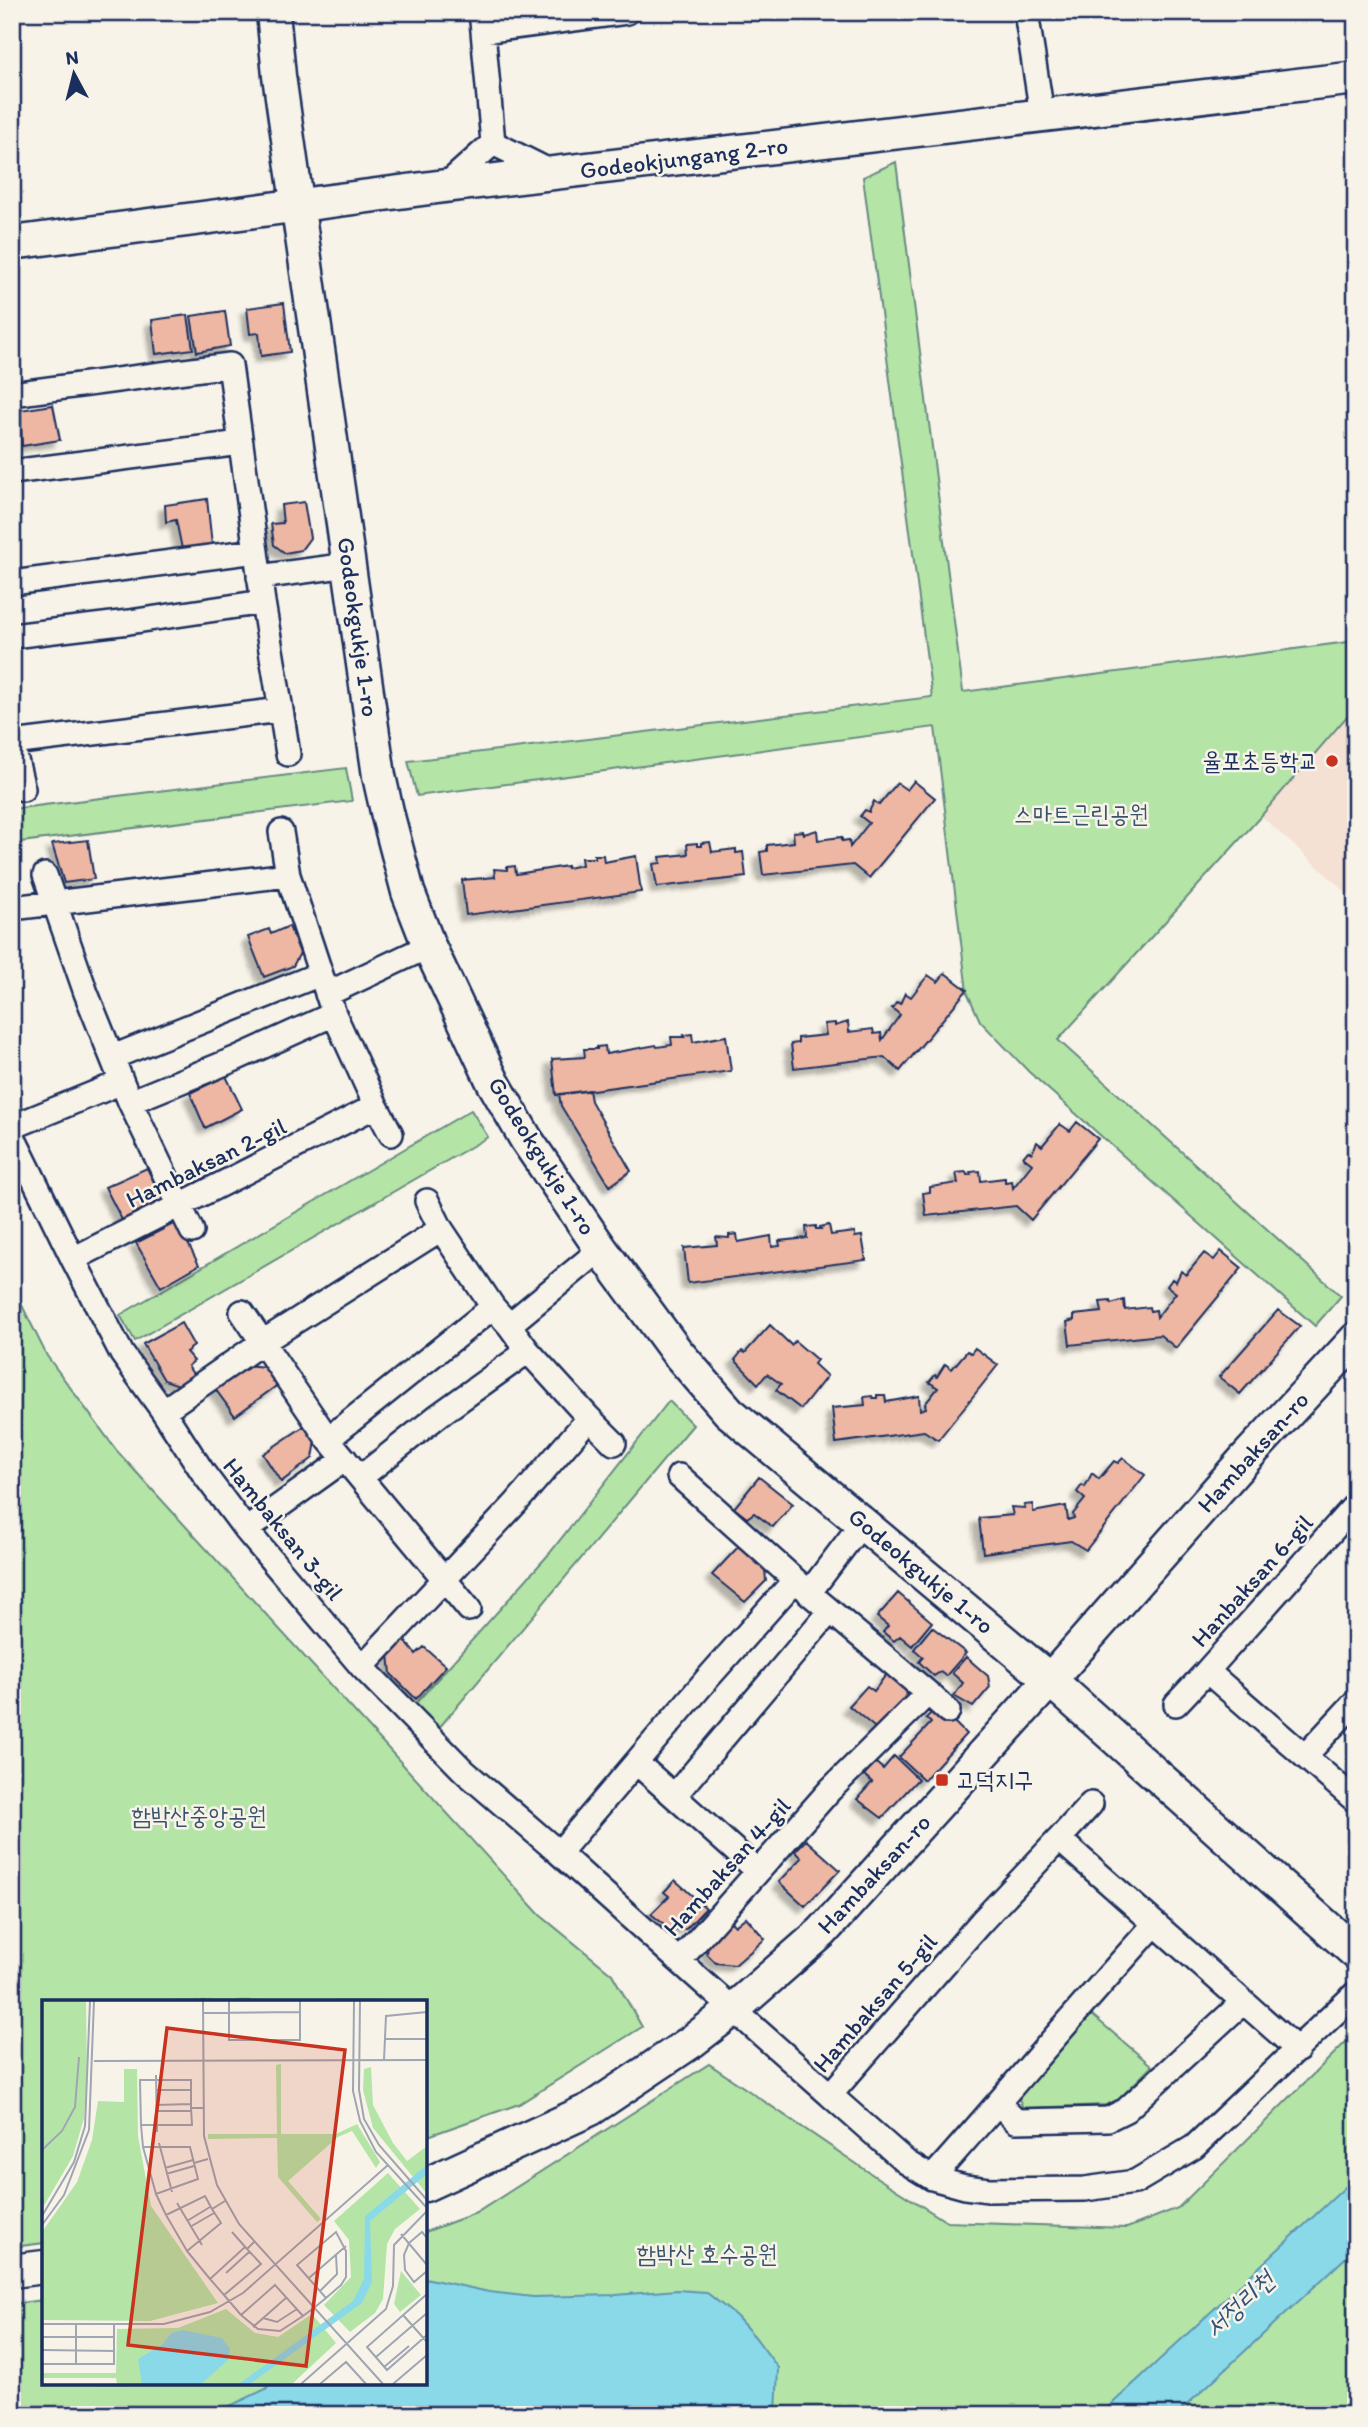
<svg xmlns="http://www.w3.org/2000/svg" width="1368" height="2427" font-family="Itim,'Poor Story',sans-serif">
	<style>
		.built { fill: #f4e1d4 }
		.green { fill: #b4e5a6; stroke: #688a82; stroke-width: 2 }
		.water { fill: #8ad9e9; stroke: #5e95b1; stroke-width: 2 }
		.building { fill: #eeb7a4; stroke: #1b2f5e; stroke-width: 2; filter: url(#shadow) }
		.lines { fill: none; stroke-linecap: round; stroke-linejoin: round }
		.street-casing { stroke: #1b2f5e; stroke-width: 28 }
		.secondary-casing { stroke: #1b2f5e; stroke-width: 37 }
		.street { stroke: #f7f3e8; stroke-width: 23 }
		.secondary { stroke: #f7f3e8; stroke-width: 32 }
		.poi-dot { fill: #c8321e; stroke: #f7f3e8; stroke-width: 2.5 }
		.labels { text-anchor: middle; stroke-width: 5; stroke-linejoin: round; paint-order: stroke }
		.street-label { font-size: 24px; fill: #1b2f5e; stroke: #f7f3e8 }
		.poi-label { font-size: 24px; fill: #1b2f5e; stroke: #f7f3e8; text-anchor: end }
		.park-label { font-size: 24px; fill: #3a536c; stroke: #f7f3e8 }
		.water-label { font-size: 26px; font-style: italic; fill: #31517a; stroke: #f7f3e8 }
		.inset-road { fill: none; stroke: #9fa5b1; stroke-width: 2 }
		.view { fill: #c8321e; fill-opacity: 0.15; stroke: #c8321e; stroke-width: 3.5 }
		.inset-edge { fill: none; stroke: #1b2f5e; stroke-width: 3.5 }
	</style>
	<defs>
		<filter id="shadow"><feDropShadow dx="-6" dy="6" stdDeviation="2" flood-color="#0004"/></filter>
	</defs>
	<rect width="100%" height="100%" fill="#f7f3e8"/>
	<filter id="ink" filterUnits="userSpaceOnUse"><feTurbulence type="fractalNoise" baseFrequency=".0143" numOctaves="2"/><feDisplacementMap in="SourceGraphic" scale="14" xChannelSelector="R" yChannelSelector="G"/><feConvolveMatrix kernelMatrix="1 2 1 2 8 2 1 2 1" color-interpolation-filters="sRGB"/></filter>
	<g filter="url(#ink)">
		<path class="built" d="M1356,706V901L1261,816Z"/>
		<path class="green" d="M896,162L963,692L1356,641V706L1261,816L1058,1040L1341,1296L1315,1326L1029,1072L980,1021L967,992L935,727L417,796L408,761L932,697L863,177Z
			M346,768L352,801L12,843V809Z
			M471,1110L488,1137L135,1341L120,1315Z
			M12,1285L47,1356L117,1451L540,1915L612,1974L642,2027L519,2104L425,2137V2002H44V2243L12,2247Z
			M669,1401L693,1425L439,1728L415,1704L549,1554Z
			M1091,2014L1152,2066L1118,2100L1106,2105L1023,2108L1018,2097Z
			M1356,2032V2415H12V2304L44,2300V2383H425V2232L476,2213L709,2064L876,2177L947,2222L1127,2228L1178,2208Z"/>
		<path class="water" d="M1356,2177V2248L1176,2415H1100Z
			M425,2278L489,2292L533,2297L616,2295L677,2290L706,2292L736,2316L755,2337L778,2368L776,2415H211L266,2389L270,2383H425Z"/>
		<path class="building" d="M284,303L290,352L261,356L259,333L250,334L247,308Z
			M225,311L230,346L197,352L191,316Z
			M188,315L193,349L156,354L152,320Z
			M53,405L60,440L22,446L20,410Z
			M207,499L212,545L182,549L176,520L166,522L165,505Z
			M304,502L310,538L301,550L285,553L274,545L271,524L283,523L281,505Z
			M914,781L935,798L869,878L853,865L763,875L760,852L767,851V845L794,842L793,832L803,831L804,834L817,830L818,840L842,837V841L849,840L850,847L869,823L860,816L865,810L869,812L874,801L879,805L897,783L907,790Z
			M88,840L94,879L64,883L52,844Z
			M710,842L712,852L736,849V853L743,852L746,877L657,887L653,864L661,863L660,857L688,854L687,844L697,843V846H701V843Z
			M594,855H603L604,862L636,856L641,892L466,915L462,880L495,877L494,869L507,870V867L515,866L516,874L567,866V868L582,865L581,858H595Z
			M289,926L300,953L293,966L264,977L248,937L269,929L271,934Z
			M945,973L967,990L900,1071L884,1057L794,1068L791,1044L798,1043V1038L826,1035L824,1024L835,1023V1026L848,1022L849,1032L873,1029L874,1034L881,1033L882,1040L900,1015L892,1008L897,1002L900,1004L905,993L911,997L928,975L938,982Z
			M692,1034L693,1042L726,1036L731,1071L556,1095L552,1059L585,1057L584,1049H597V1047L605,1046L606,1054L656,1045L657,1047L672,1045L671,1037H685L684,1035Z
			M226,1076L242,1109L205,1128L190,1093Z
			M589,1090L591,1101L631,1171L610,1186L561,1106L559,1094Z
			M1077,1122L1098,1139L1031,1220L1016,1206L926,1216L923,1193L930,1192V1187L958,1183L956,1173L966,1172L967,1175H971L970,1172L980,1171L981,1181L1005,1178V1182L1012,1181L1013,1188L1032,1164L1023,1157L1028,1151L1032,1153L1037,1142L1042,1146L1060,1124L1070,1131Z
			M147,1168L157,1188V1203L122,1220L105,1187Z
			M177,1222L199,1265L161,1287L136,1243Z
			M829,1225L831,1235L855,1232V1237L862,1236L866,1260L688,1283L684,1248L717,1245L716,1237L729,1238V1235L737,1234L738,1242L771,1236L772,1247L780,1246L779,1241L807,1238L806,1227L816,1226V1229H821L820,1227Z
			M1221,1251L1242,1268L1176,1348L1160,1335L1070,1345L1067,1322L1074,1320V1315L1102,1312L1100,1302L1110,1301L1111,1304L1124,1300L1125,1310L1149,1307L1150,1311L1156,1310L1157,1317L1176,1293L1167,1286L1172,1279L1176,1282L1181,1271L1186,1275L1204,1253L1214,1260Z
			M1278,1310L1300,1326L1240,1394L1219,1377Z
			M181,1323L194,1346L186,1352L194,1361L188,1366L194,1376L179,1385L164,1380L143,1344Z
			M770,1325L791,1345L795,1341L817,1360L814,1364L827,1376L801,1409L776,1390L781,1384L767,1374L758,1384L735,1360L742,1351L745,1353Z
			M975,1348L998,1365L938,1440L924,1431L836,1443L832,1408L865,1405L864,1397L872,1396L873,1398H877V1395H885L886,1402L919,1396L920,1410L926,1408L925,1404L938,1388L929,1382L935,1375L937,1377L945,1364L952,1369L967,1351L971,1353Z
			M246,1365L265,1367L279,1384L235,1416L213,1386Z
			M309,1423L317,1436L313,1458L281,1482L263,1454Z
			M1123,1458L1145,1475L1086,1550L1071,1541L983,1553L979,1518L1013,1515L1011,1507L1025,1508L1024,1505L1033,1504V1512L1066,1506L1068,1520L1074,1518L1073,1514L1085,1499L1077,1492L1082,1485L1085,1487L1092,1473L1099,1479L1114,1461L1118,1463Z
			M759,1477L793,1504L773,1527L754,1513L747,1518L734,1508Z
			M739,1546L765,1569L766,1581L745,1602L712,1575Z
			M898,1593L932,1622L912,1646L900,1636L894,1641L883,1632L888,1626L877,1617Z
			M932,1627L966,1653L946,1676L940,1672L934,1676L919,1662L923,1657L914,1649Z
			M403,1639L416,1654L424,1647L446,1666L416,1699L391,1674L389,1654Z
			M966,1657L988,1676L990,1687L973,1707L954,1696L963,1683L952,1673Z
			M888,1672L906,1686L907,1704L880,1732L849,1706L867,1686L874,1691Z
			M943,1711L966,1734L924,1780L899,1757L931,1723L926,1718L932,1712Z
			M894,1756L918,1779L882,1818L857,1799L872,1782L864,1775L875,1762L883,1769Z
			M806,1840L840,1870L805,1906L779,1882L802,1858L795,1851Z
			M675,1880L706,1908L686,1929L671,1930L651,1914L669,1896L664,1892Z
			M746,1917L765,1939L735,1965L716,1963L707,1954L709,1938L729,1920L735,1926Z"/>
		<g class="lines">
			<g class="street-casing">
				<path id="street" d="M481,12L483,31L627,12
					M1026,12L1042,114
					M483,31L493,143
					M493,143L553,173
					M445,186L493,143
					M12,394L230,365L263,602L281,710L12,743
					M12,472L241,443
					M259,577L349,565
					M12,583L256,551
					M12,636L129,622L263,602
					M281,710L288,754
					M12,743L23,789
					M281,832L288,875
					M45,875L86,993L130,1102L192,1231
					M12,908L288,875L334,1014L376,1106L73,1259L12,1135
					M327,994L429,946
					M113,1057L320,974
					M130,1102L235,1059L334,1014
					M376,1106L391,1134
					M12,1127L122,1082
					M427,1201L441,1229
					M73,1259L122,1354L163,1411
					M242,1312L328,1439L469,1609
					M509,1325L528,1351L589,1418L516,1503L362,1667L246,1530L204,1474L163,1411L261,1343L441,1229L493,1307L509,1325L601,1249
					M589,1418L614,1443
					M328,1439L493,1307
					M679,1476L804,1588
					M361,1477L439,1415L528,1351
					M1356,1504L1207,1671L1356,1801
					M246,1530L345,1459
					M795,1580L707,1679L559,1853L679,1961L830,1790L928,1693L809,1593L862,1523
					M362,1667L464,1771L559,1853
					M928,1693L948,1711
					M1176,1704L1207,1671
					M1305,1756L1356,1701
					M637,1763L758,1871
					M674,1796L830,1611
					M1059,1839L1091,1804
					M679,1961L830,2095
					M1298,2050L1059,1839L981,1922L830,2095L906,2162L932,2178L965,2187L989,2190L1085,2189L1135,2182L1194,2147L1356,1993
					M998,2103L1016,2121L1108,2119L1126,2110L1243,2002
					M932,2178C1007,2094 1079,2007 1155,1924"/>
			</g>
			<g class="secondary-casing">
				<path id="secondary" d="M273,12L279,76L379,776L388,816L408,892L429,946L493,1082L526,1139L601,1249L676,1351L729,1412L1050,1680L1356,1953
					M12,243L445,186L1356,78
					M425,2185L591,2109L691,2042L734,2009L822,1932L1050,1680L1245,1459L1356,1339
					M12,2271L44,2267"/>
			</g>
			<use href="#street" class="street"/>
			<use href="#secondary" class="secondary"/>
		</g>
	</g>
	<g class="poi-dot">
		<circle cx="1332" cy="761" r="7"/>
		<rect x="935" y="1773" width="14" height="14" rx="3.5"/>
	</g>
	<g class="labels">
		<g class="street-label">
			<text transform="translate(684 158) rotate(-7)" y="8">Godeokjungang 2-ro</text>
			<text transform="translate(358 627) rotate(82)" y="8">Godeokgukje 1-ro</text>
			<text transform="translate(542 1156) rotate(58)" y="8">Godeokgukje 1-ro</text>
			<text transform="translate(206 1163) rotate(-26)" y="8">Hambaksan 2-gil</text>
			<text transform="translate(1253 1452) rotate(-48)" y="8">Hambaksan-ro</text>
			<text transform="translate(283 1529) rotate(51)" y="8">Hambaksan 3-gil</text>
			<text transform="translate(921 1571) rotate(40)" y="8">Godeokgukje 1-ro</text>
			<text transform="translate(1252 1581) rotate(-48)" y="8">Hanbaksan 6-gil</text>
			<text transform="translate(727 1867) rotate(-48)" y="8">Hambaksan 4-gil</text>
			<text transform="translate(874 1874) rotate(-47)" y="8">Hambaksan-ro</text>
			<text transform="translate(875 2003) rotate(-49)" y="8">Hambaksan 5-gil</text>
		</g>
		<g class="poi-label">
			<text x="1318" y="769">율포초등학교</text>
			<text x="956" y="1788" text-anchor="start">고덕지구</text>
		</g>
		<g class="park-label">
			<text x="1081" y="822">스마트근린공원</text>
			<text x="199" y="1824">함박산중앙공원</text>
			<text x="707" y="2262">함박산 호수공원</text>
		</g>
		<g class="water-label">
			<text transform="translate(1239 2304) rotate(-43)" y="9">서정리천</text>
		</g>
	</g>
	<g transform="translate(42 2000)">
		<rect width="385" height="385" fill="#f7f3e8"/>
		<path d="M0,1H44L45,74L42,118L31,156L0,209ZM239,64V134H294L315,124L338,162L334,168L310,131L296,137L246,181L279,219L275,222L236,177L235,138L166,139V134H235L234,65ZM329,67L331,105L351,143L365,161L385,146V194L331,128L321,90L322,69ZM82,69H95L96,136L109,206L176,303L108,321L0,320V232L35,182L50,140L56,101L82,102ZM346,173L378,209L353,229L345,244L341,299L333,313L308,332L282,305L309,277L307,240L292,221ZM359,271L379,295L358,312L352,304ZM184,309L213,333L236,337L270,314L294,343L250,384H75L74,378H0V373H74L75,329L136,328Z" fill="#b4e5a6"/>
		<path d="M385,165V174L328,221L330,282L320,303L208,384H197L311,301L322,279L323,216ZM140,330L180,338L188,349L186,360L159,384H100L96,359L121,344L129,333Z" fill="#8ad9e9"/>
		<path class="inset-road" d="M161,1L162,136L175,185L197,224L341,384M187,1V40H258V1M312,1L311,91L318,121L334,152L385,208M318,1L317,90L322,119L337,145L385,200M161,13L258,12M343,39H385M342,60L344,16L385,12M52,61L385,60M114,75L115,132M114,90H149M114,105L149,104M149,108V80H98L99,125H150L149,108H161M114,111H150M99,125L101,147M117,143L130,192M0,150L20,131L33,107L37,57M152,163L156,179L114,194L101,147H148L152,163L166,159M123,168L151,160M124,174L152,166M114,194L124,215M135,203L160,245M170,209L179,223L145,251L124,215L163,196L170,209L183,201M0,216L32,162L43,126L48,1M145,221L168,207M0,225L22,195L47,130L52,1M148,227L172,213M190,232L205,249M359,234L385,265M385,238L380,232L367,243L362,255L363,270L372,282L385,271M203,247L168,279L182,295L219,264L205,249L213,241M145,251L168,279M184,273L207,252M267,278L304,246M278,291L295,274L294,255M385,294L325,347L345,370L385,335M182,295L199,315M361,315L385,342M261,316L233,285L199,315L216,329L238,331L261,316L273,307L284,298L299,285L304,277V251L294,232L255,265L284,298M221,318L235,322L255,309M0,324H122L168,312L201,293L346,165M34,324V365M211,327L245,297M0,337H72M0,350L73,351M334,357L385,313M0,364H72V324M342,367L367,346M259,384L344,309L351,286L352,245L385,211M278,384L304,362L324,384M351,384L385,355"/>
		<path class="view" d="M125,28L303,50L264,366L86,345Z"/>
		<rect width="385" height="385" class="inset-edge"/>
	</g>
	<rect width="1368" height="2427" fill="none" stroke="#f7f3e8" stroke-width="42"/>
	<rect x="21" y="21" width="1326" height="2385" fill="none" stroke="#1b2f5e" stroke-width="2.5" filter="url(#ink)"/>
	<g transform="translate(74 74) rotate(353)" stroke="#f7f3e8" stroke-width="5" paint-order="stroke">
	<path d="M0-5L12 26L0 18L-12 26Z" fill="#1b2f5e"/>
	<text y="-10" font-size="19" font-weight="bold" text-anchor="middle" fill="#1b2f5e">N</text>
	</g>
</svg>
